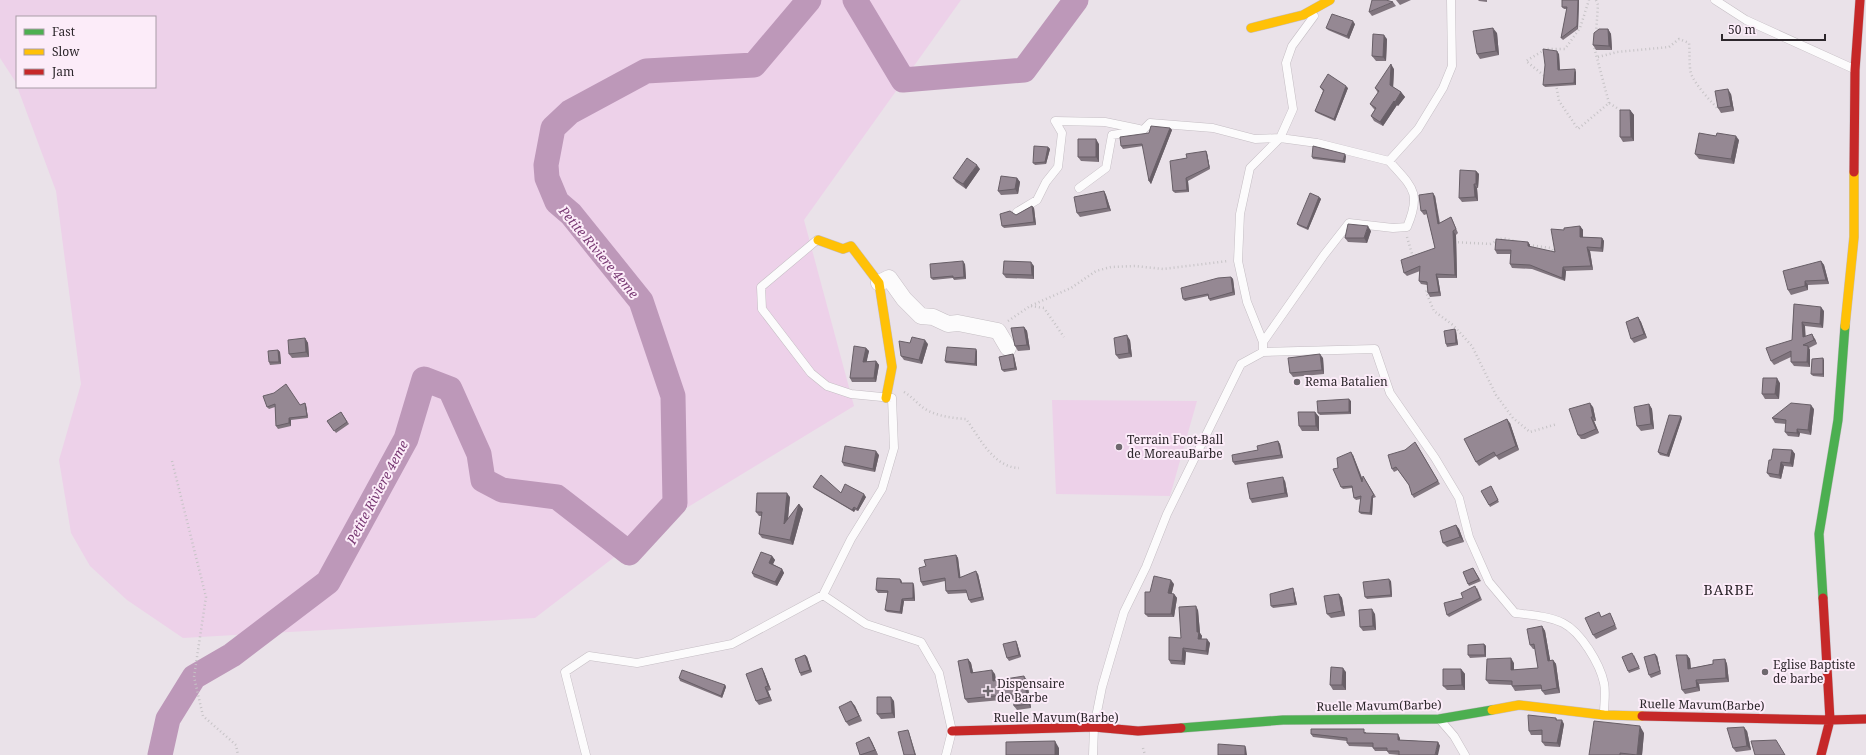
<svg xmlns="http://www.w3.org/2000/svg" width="1866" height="755" font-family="'Noto Serif',serif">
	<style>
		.green { fill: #edd1e9; fill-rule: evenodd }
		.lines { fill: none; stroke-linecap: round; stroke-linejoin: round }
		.river { stroke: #bd98b9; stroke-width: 25 }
		.lane-casing { stroke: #c5bec4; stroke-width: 9 }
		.street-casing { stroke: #c5bec4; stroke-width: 17 }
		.fast-casing { stroke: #c5bec4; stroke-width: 10 }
		.slow-casing { stroke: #c5bec4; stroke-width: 10 }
		.jam-casing { stroke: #c5bec4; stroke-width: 10 }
		.path { stroke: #c6c3c6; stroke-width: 2.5; stroke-dasharray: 1 3; stroke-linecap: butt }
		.lane { stroke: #fcfbfc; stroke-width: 8 }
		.street { stroke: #fcfbfc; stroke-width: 16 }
		.fast { stroke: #4caf50; stroke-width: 9 }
		.slow { stroke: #ffc107; stroke-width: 9 }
		.jam { stroke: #c62828; stroke-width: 9 }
		.wall { fill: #80757e }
		.shaded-wall { fill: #685f67 }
		.building { fill: #958893; stroke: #685f67 }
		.poi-dot { fill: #6e686e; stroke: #fcecf9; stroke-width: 1.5 }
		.labels { text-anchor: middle; stroke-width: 4; stroke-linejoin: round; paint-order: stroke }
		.poi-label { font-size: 12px; fill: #2c262b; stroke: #fcecf9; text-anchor: start }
		.street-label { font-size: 12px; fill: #2c262b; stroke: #fcecf9 }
		.water-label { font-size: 13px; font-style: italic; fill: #783973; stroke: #fcecf9 }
		.quarter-label { font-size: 14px; letter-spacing: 1px; fill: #2c262b; stroke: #fcecf9 }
	</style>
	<rect width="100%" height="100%" fill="#eae2e9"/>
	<path class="green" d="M0,0H961L804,220L854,406L647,532L535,618L183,638L127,600L90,566L71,533L59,460L81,384L56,191L15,81L0,58ZM17,17H155V87H17Z
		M1052,400L1197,401L1170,496L1056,494Z"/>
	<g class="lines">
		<path class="river" d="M855,0L903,80L1024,70L1076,0
			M160,755L168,719L194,677L232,655L328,582L406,439L424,379L450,389L479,454L483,480L502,490L557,497L629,553L675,503L673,396L641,301L571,214L557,202L547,178L546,165L553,128L570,112L646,71L754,65L809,0"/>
		<g class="lane-casing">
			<path id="lane" d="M1715,0L1746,20L1854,69
				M1079,188L1106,168L1112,135L1143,130L1150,123L1213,128L1255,139L1280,138L1293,109L1286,63L1292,46L1314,16
				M1017,212L1037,200L1046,182L1058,167L1062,133L1055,121L1105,122L1139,129
				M817,240L761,287L762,309L811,373L827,386L851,394L892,398L894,448L882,489L851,539L823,595L866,624L921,642L939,673L952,731L946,755
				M1263,342L1324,255L1349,223L1393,228L1407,227C1422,192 1412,187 1389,161
				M1263,352V342L1247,302L1238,261L1240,214L1250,168L1280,138L1317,143L1389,161L1418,129L1443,88L1452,66L1451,0
				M1441,721L1454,736L1465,755
				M586,755L565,672L589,656L637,663L732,644L823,595
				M1093,755L1094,727L1102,687L1124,612L1146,567L1167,514L1241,364L1263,352L1375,349L1390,393L1435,458L1459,498L1469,537L1489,582L1515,613C1531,615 1548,616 1563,623C1581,632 1600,664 1604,683C1606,692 1604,704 1604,714"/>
		</g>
		<g class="street-casing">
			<path id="street" d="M879,283L889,278L904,299L921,316L933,317L948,324L958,323L998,331L1008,348"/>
		</g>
		<g class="fast-casing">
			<path id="fast" d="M1823,598L1819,534L1838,420L1845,326
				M1181,728L1283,720L1439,719L1492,710"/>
		</g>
		<g class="slow-casing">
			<path id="slow" d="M1251,28L1303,15L1330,0
				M818,240L843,249L851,246L879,283L892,367L886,398
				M1845,326L1854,237V172
				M1492,710L1519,705L1604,715L1642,716"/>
		</g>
		<g class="jam-casing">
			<path id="jam" d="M1854,172L1855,70L1860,0
				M1642,716L1830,720L1866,719
				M952,731L1094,727L1138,731L1181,728
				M1821,755L1830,720L1823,598"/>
		</g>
		<path class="path" d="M1596,0L1598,5L1596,33
			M1594,44V47L1609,103
			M1598,57L1617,52L1669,47L1679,39L1689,43C1690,52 1689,59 1690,68C1690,80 1709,99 1717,108
			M1547,78L1526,61L1546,49H1565L1580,28L1589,0
			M1556,84L1559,101L1578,129L1609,103L1620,110
			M1407,237L1413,257H1415
			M1454,242L1490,244L1503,238L1514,241
			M1529,245L1551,248L1555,253
			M1428,287L1426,292L1434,311L1453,325L1472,346L1496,395L1513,418L1530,432L1557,424
			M1031,306L1044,308L1064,337
			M1008,321L1030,306L1071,288L1096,271L1111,267L1135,266L1163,269L1228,261
			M904,392C911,396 915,401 921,406C933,416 952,418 966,419C980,438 993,467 1019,468
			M172,461L206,597L194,677L203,716L236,745L238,755
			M1143,748L1145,755"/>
		<use href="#lane" class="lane"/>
		<use href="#street" class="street"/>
		<use href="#fast" class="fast"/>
		<use href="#slow" class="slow"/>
		<use href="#jam" class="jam"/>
	</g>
	<path class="wall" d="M1396,0H1411L1400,5Z
		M1478,0H1487V2L1479,1Z
		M1579,0L1578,29L1563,40L1561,38L1567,9H1564L1562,7Z
		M1393,2L1396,6L1372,16L1369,12Z
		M1355,24L1349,39L1328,30L1326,28Z
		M1608,29L1611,34L1612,50H1596L1593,45Z
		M1497,33L1499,55L1480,59L1477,54Z
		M1387,39L1386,61H1376L1372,56Z
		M1559,54L1560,70L1576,72V85L1545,87L1543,85Z
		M1394,69L1393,87L1401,92L1405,97L1398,106L1397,105L1383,126L1374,121L1371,116L1375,110L1373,108L1370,104L1378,93L1375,88Z
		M1320,87L1348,88L1335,121L1317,113L1315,111L1323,91Z
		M1731,94L1734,111L1721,113L1718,108Z
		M1630,110L1634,115V141L1623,142L1620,137Z
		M1170,128L1172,130L1151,184L1149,181L1143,146L1123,149L1121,146L1149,133Z
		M1739,140L1734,164L1699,159L1695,154Z
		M1099,144V162L1081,161L1078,157Z
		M1048,147L1050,149L1046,164L1035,165L1033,163Z
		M1206,151L1207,153L1210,169L1188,181L1189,192L1175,193L1173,191L1187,158Z
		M1346,156L1345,163L1313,159L1312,157Z
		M980,169L966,189L956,182L953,178Z
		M1476,171L1479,174L1478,188H1477L1478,201L1462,202L1459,198Z
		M1017,178L1020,182L1018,194L1001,195L998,191Z
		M1104,191L1106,195L1111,211L1080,217L1077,213Z
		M1435,196L1440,223L1451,217L1453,221L1458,233L1456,235L1457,278H1438L1441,296L1430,297L1428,293L1427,285L1421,284L1419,281L1420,271L1407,276L1404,273L1435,248L1427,214L1424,215L1421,211Z
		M1319,197L1321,199L1308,230L1299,226L1297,224Z
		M1032,206L1034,208L1036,225L1004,228L1002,226L1016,215Z
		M1580,226L1583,230V237L1602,238L1604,241L1603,252L1590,251L1593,270L1566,271L1565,281L1532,269L1512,268L1510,264L1511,254H1497L1495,250L1528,242L1530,245V247L1555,252L1564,230Z
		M1371,231L1367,243L1348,242L1345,238Z
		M1821,261L1824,265L1829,284L1808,285V290L1791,295L1788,290Z
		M965,264L966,279L954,280L953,278L933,280L931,278Z
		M1034,266V279L1006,278L1003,274Z
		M1231,277L1233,279L1235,295L1210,301L1208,296L1185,301L1183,299Z
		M1794,304L1824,311L1823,328L1805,326V336L1815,339L1817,344L1809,348L1810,350V367L1794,366L1791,362V357L1774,365L1771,361L1792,340Z
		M1638,317L1641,322L1647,338L1634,343L1631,339Z
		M1024,327L1027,331L1030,350L1018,351L1015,346Z
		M1456,331L1458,345L1447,347L1446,344Z
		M305,338L308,343L309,357L292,358L289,354Z
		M1130,340L1132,357L1119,359L1116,355Z
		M928,344L922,364L904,360L901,356Z
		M866,348L869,351L866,362L876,361L879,365L876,382H852L850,378Z
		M278,350L280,352L281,364L270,365L269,362Z
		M977,351V366L946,363L945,361Z
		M1013,354L1014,356L1017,370L1004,372L1002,370Z
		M1323,358L1324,374L1293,377L1290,373Z
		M1824,360V377L1813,376L1811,374Z
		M1780,383L1779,399H1765L1762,394Z
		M263,396L300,405L305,403L306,405L308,418L291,420V426L278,429L276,426L275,407L269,409L267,407Z
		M1351,401V414L1320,415L1318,413Z
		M1649,404L1652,409L1654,429L1641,431L1637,426Z
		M1593,407L1596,421H1594L1599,433L1585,439H1581L1578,435Z
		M1814,409L1811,435L1800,433L1799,437L1788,436L1785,432L1786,424L1775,423L1772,418Z
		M341,412L349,424L336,433L327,421Z
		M1315,412L1319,417V431H1302L1299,426Z
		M1682,418L1669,457L1660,455L1658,452Z
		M1510,423L1519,450L1499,460L1496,456L1479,466L1476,462Z
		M1278,441L1280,444L1283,458L1235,465L1233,462L1258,450Z
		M1417,445L1440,484L1414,498L1412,495L1409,485L1398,470L1394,472L1392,469L1405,450Z
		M1792,450L1795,454L1793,467L1784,466L1781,479L1770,477L1767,473L1771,460Z
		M879,455L875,472L844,466L842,462Z
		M1353,455L1363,480V476L1376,497L1373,498L1372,515L1361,514L1359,512L1361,499L1356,500L1354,498L1352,488L1343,489L1341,487L1338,468Z
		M1285,481L1288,497L1252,503L1250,499Z
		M1491,486L1499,502L1490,507L1489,505Z
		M813,487L841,493L866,497L858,511L855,510L854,512L815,489Z
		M790,497L788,519L799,504L803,509L793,545L762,538L759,534L762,516H759L756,512Z
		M1456,525L1459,529L1464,542L1447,547L1443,543Z
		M956,555L958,558L960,577L978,574L984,600L971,603L969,600L967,593L948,594L946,591L945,581L923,586L921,582L926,566Z
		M772,556L775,560L773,564L782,569L784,573L777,586L754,577L752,573Z
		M1473,568L1481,581L1469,586L1468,584Z
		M900,579L902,581V583L914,585L915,601H904L902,614L887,612L885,610L888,593H878L876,590Z
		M1391,581L1392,597L1367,599L1365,597Z
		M1174,584L1171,594H1174L1177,598L1174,617H1148L1145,614L1150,592Z
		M1477,588L1482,600L1449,617L1447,615L1463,598Z
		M1294,591L1297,605L1273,608L1271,606Z
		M1339,594L1342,598L1345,616L1331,618L1327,614Z
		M1198,610L1200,633L1202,636L1201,639L1210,643L1208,655L1186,652L1185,665L1171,664L1169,660L1181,638Z
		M1375,614L1376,630L1363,631L1360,627Z
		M1602,617H1612L1617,629L1596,639L1593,635Z
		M1542,626L1545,631L1550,660H1553L1556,664L1560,693L1545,695L1542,691V689L1515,691L1512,686V685L1489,684L1486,680L1514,663V670L1538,668L1535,649H1533L1530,645Z
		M1017,643L1021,657L1009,661L1007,658Z
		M1484,644L1486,646V657L1470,658L1468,655Z
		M805,655L807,657L812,672L801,676L800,673Z
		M1634,655L1640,669L1629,673L1628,671Z
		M1687,655L1690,659L1691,668L1713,664L1725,659L1727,664L1729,682L1699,684L1700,691L1685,694L1682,690Z
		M1657,656L1661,674L1651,678L1649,675Z
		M968,659L971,663L973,672L995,674L996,680H1027L1031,708L1017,710L1014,706L1013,699L968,703L965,699Z
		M1461,669L1465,674V690H1447L1443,686Z
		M764,672L771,690L768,691L772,701L759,705L756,701Z
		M1346,672V690H1333L1330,685Z
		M679,678L725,685L726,687L722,698L680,681Z
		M851,701L855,706L862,721L849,726L846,722Z
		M894,701L895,718L881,719L877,714Z
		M1556,718L1557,720L1564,724L1560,747L1545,746L1542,742V735H1531L1529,731Z
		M1747,731L1751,750L1736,752L1733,748Z
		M1366,732V733L1400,738V740L1438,742L1440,746L1399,755L1389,754L1387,751H1375L1373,748V747L1349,746L1347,743V741L1313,737L1311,734Z
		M1644,733L1642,755H1589Z
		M869,737L872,742L878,755H860Z"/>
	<path class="shaded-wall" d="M1578,0H1579L1578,29L1577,26Z
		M1353,21L1355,24L1349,39L1347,36Z
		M1493,28L1497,33L1499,55L1496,51Z
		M1608,29L1611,34L1612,50L1609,46Z
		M1384,35L1387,39L1386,61L1383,57Z
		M1557,51L1559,54L1560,72L1558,70Z
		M1391,64L1394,69L1393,90L1390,85Z
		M1575,69L1576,72V85L1574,83Z
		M1346,86L1348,88L1335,121L1334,119Z
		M1728,89L1731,94L1734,111L1731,106Z
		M1401,92L1405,97L1398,106L1395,102Z
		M1394,101L1397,105L1383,126L1380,122Z
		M1630,110L1634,115V141L1631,137Z
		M1170,128L1172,130L1151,184L1149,181Z
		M1736,136L1739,140L1734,164L1731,159Z
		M1096,139L1099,144V162L1096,157Z
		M1048,147L1050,149L1046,164L1045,162Z
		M1206,151L1207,153L1210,169L1209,167Z
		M1345,154L1346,156L1345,163L1343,161Z
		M977,165L980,169L966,189L963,184Z
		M1476,171L1479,174L1478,188L1476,184Z
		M1017,178L1020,182L1018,194L1015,189Z
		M1186,178L1188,181L1189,192L1187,190Z
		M1474,184L1477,188L1478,201L1475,197Z
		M1104,191L1106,195L1111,211L1108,208Z
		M1433,193L1435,196L1440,228L1438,224Z
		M1319,197L1321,199L1308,230L1307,228Z
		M1032,206L1034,208L1036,225L1034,222Z
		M1368,226L1371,231L1367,243L1364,238Z
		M1580,226L1583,230V240L1580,237Z
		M1453,231L1456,235L1457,278L1455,275Z
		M1602,238L1604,241L1603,252L1601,248Z
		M1528,242L1530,245V250L1528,246Z
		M1587,247L1590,251L1593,270L1591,266Z
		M963,261L965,264L966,279L964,277Z
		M1821,261L1824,265L1829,284L1826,280Z
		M1031,262L1034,266V279L1032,275Z
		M1563,267L1566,271L1565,281L1562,278Z
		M1436,274L1438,278L1441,296L1439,292Z
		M1231,277L1233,279L1235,295L1233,292Z
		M1805,281L1808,285V290L1805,286Z
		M1821,307L1824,311L1823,328L1820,324Z
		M1638,317L1641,322L1647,338L1644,334Z
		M1802,322L1805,326L1806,341L1803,337Z
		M1024,327L1027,331L1030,350L1027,345Z
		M1455,329L1456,331L1458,345L1456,343Z
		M1812,334L1815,339L1817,344L1814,340Z
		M1127,335L1130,340L1132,357L1129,353Z
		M305,338L308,343L309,357L306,352Z
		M925,340L928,344L922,364L919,360Z
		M1808,346L1810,350V367L1807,362Z
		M866,348L869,351L866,365L863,362Z
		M976,349L977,351V366L975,364Z
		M278,350L280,352L281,364L279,362Z
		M1013,354L1014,356L1017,370L1015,368Z
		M1320,354L1323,358L1324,374L1322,370Z
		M1823,358L1824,360V377L1823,374Z
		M876,361L879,365L876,382L874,378Z
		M1777,378L1780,383L1779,399L1775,394Z
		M1349,399L1351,401V414L1349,412Z
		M305,403L306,405L308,418L307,416Z
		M1590,403L1593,407L1596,421L1593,417Z
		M1649,404L1652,409L1654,429L1651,424Z
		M1811,405L1814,409L1811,435L1808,430Z
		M1315,412L1319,417V431L1316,426Z
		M1681,416L1682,418L1669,457L1667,455Z
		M1591,417L1594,421L1599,433L1596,429Z
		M289,418L291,420V426L289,423Z
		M1507,419L1510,423L1519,450L1516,446Z
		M1797,429L1800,433L1799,437L1797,433Z
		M1278,441L1280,444L1283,458L1281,455Z
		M1792,450L1795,454L1793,467L1790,463Z
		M876,451L879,455L875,472L873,469Z
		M1351,452L1353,455L1364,484L1362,482Z
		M1781,462L1784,466L1781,479L1779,475Z
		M1283,477L1285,481L1288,497L1285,493Z
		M787,493L790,497L787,529L784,524Z
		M864,494L866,497L858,511L857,509Z
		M1372,496L1373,498L1372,515L1370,513Z
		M799,504L803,509L793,545L790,540Z
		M854,507L855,510L854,512L852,510Z
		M1456,525L1459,529L1464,542L1460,537Z
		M956,555L958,558L961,581L959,578Z
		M772,556L775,560L772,566L769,563Z
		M782,569L784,573L777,586L775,582Z
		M976,571L978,574L984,600L982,597Z
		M1389,579L1391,581L1392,597L1391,595Z
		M1171,580L1174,584L1171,597L1168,593Z
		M913,583L914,585L915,601L913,598Z
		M1293,588L1294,591L1297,605L1295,603Z
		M1174,594L1177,598L1174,617L1171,614Z
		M1339,594L1342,598L1345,616L1342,611Z
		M902,599L904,601L902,614L900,612Z
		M1196,606L1198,610L1200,633L1202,636L1201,643L1198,639L1197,632Z
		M1372,609L1375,614L1376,630L1373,626Z
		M1542,626L1545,631L1551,665L1548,661Z
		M1207,639L1210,643L1208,655L1206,651Z
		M1016,641L1017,643L1021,657L1019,655Z
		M1484,644L1486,646V657L1485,655Z
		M1183,648L1186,652L1185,665L1182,661Z
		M1655,654L1657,656L1661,674L1660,671Z
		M805,655L807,657L812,672L810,670Z
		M1687,655L1690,659L1691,673L1688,669Z
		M1511,658L1514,663V674L1511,670Z
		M968,659L971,663L974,677L971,673Z
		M1725,659L1727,664L1729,682L1726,678Z
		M1553,660L1556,664L1560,693L1557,688Z
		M762,668L764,672L771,690L768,686Z
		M1343,668L1346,672V690L1342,685Z
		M1461,669L1465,674V690L1462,685Z
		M992,670L995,674L996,685L993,681Z
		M1024,676L1027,680L1031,708L1028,704Z
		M1696,680L1699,684L1700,691L1697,687Z
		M725,685L726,687L722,698L721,696Z
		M765,687L768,691L772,701L769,697Z
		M891,697L894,701L895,718L892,713Z
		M851,701L855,706L862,721L859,716Z
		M1562,720L1564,724L1560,747L1557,743Z
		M1640,726L1644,733L1642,755H1637Z
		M1744,727L1747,731L1751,750L1747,746Z
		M908,730L909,732L916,755H915Z
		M1398,734L1400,738V743L1398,740Z
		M869,737L872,742L878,755L875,750Z
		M1055,741L1059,748V755H1055Z
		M1438,742L1440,746L1438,755H1435Z
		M1245,746L1246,748L1247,755H1245Z"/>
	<path class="building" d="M1372,0H1386L1393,2L1369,12Z
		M1562,0H1578L1577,26L1561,38L1567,7H1562Z
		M1332,14L1353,21L1347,36L1326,28Z
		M1493,28L1496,51L1477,54L1473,31Z
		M1599,29H1608L1609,46L1593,45L1594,33Z
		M1373,34L1384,35L1383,57L1372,56Z
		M1543,49L1557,51L1558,70L1575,69L1574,83L1543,85L1545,65Z
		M1391,64L1390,85L1401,92L1395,102L1394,101L1380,122L1371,116L1376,108L1370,104L1379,91L1375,88Z
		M1328,74L1346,86L1334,119L1315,111L1324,90L1320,87Z
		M1728,89L1731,106L1718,108L1715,91Z
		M1620,110H1630L1631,137H1620Z
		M1151,126L1170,128L1149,181L1142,144L1121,146L1120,137L1149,133Z
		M1699,133L1716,136L1717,133L1736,136L1731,159L1695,154Z
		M1078,139H1096V157H1078Z
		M1034,146L1048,147L1045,162L1033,163Z
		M1313,146L1345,154L1343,161L1312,157Z
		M1206,151L1209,167L1186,178L1187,190L1173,191L1170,161L1187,158L1186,154Z
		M967,158L977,165L963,184L953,178Z
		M1460,170L1476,171V184H1474L1475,197L1459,198Z
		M1001,176L1017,178L1015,189L998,191Z
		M1104,191L1108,208L1077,213L1074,197Z
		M1310,193L1319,197L1307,228L1297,224Z
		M1433,193L1438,224L1451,217L1456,229L1453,231L1455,275L1436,274L1439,292L1428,293L1427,282L1419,281L1420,266L1404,273L1401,260L1435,248L1426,210L1421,211L1419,195Z
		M1032,206L1034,222L1002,226L1000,214L1010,211L1016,215Z
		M1348,224L1368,226L1364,238H1345Z
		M1580,226V237L1602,238L1601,248L1587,247L1591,266L1563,267L1562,278L1530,265L1510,264L1511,250H1495L1496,239L1528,242V246L1555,252L1551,229L1564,230V228Z
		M963,261L964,277L953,278V276L931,278L930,264Z
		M1004,261L1031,262L1032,275L1003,274Z
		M1821,261L1826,280L1805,281V286L1788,290L1783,271Z
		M1231,277L1233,292L1209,299L1208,294L1183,299L1181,288L1218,278Z
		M1794,304L1821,307L1820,324L1802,322L1803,337L1812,334L1814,340L1803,345L1808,346L1807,362H1791V351L1771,361L1766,348L1792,340Z
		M1638,317L1644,334L1631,339L1626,322Z
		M1024,327L1027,345L1015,346L1011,328Z
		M1455,329L1456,343L1446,344L1444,331Z
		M1127,335L1129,353L1116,355L1114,338Z
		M912,337L925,340L919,360L901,356L899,341L910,343Z
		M305,338L306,352L289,354L288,340Z
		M854,346L866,348L863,362L876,361L874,378H850Z
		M947,347L976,349L975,364L945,361Z
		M278,350L279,362H269L268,351Z
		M1013,354L1015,368L1002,370L999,357Z
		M1320,354L1322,370L1290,373L1288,358Z
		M1823,358V374H1811L1812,359Z
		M1763,378H1777L1775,394H1762Z
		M286,384L300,405L305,403L307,416L289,418V423L276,426L275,404L267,407L263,396L274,393Z
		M1349,399V412L1318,413L1317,401Z
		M1590,403L1593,417H1591L1596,429L1582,435H1578L1569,409Z
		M1791,403L1811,405L1808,430L1797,429V433L1785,432L1786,420L1772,418Z
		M1649,404L1651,424L1637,426L1634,407Z
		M341,412L347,422L334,431L327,421Z
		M1298,412H1315L1316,426H1299Z
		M1669,415L1681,416L1667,455L1658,452Z
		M1507,419L1516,446L1496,456L1494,452L1476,462L1464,439Z
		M1278,441L1281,455L1233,462L1232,455L1258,450L1257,446Z
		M1415,442L1438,481L1412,495L1409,485L1396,467L1392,469L1388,455L1405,450Z
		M845,446L876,451L873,469L842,462Z
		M1773,449L1792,450L1790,463L1781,462L1779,475L1767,473L1769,460H1771Z
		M1351,452L1362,482L1363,476L1374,495L1372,496L1370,513L1359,512L1361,496L1354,498L1352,486L1341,487L1333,469L1338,468L1337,458Z
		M821,475L841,493L845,484L864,494L857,509L854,507L852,510L813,487Z
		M1283,477L1285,493L1250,499L1247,483Z
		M1491,486L1498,500L1489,505L1481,491Z
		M757,493H787L784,524L799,504L790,540L759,534L762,512H756Z
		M1456,525L1460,537L1443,543L1440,531Z
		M761,552L772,556L769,563L782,569L775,582L752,573Z
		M956,555L959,578L976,571L982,597L969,600L966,590L946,591L945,578L921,582L919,568L926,566L924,560Z
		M1473,568L1479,579L1468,584L1463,572Z
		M1154,576L1171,580L1168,593L1174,594L1171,614H1145V592H1150Z
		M877,578L900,579L901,583H913V598L902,599L900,612L885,610L888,591L876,590Z
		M1389,579L1391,595L1365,597L1363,582Z
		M1475,586L1480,598L1447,615L1444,603L1463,598L1461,593Z
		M1293,588L1295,603L1271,606L1270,594Z
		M1339,594L1342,611L1327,614L1324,596Z
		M1196,606L1197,632H1199L1198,639H1207L1206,651L1183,648L1182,661L1169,660V637L1181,638L1179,607Z
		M1372,609L1373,626L1360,627L1359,610Z
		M1599,612L1601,617L1610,613L1615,625L1593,635L1585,618Z
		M1542,626L1548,661L1553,660L1557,688L1542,691L1541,685L1512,686V681L1486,680L1487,659L1511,658V670L1538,668L1534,644L1530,645L1527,629Z
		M1016,641L1019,655L1007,658L1003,644Z
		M1484,644L1485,655H1468V645Z
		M1632,653L1639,667L1628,671L1622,657Z
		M1655,654L1660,671L1649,675L1644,657Z
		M805,655L810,670L800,673L795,659Z
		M1676,655H1687L1688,669L1713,664V660L1725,659L1726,678L1696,680L1697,687L1682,690Z
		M968,659L971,673L992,670L993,681L1024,676L1028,704L1014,706L1013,694L965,699L958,661Z
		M1331,667L1343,668L1342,685H1330Z
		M762,668L768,686L765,687L769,697L756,701L746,674Z
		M1443,669H1461L1462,685L1443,686Z
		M682,670L725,685L721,696L679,678Z
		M877,697H891L892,713L877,714Z
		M851,701L859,716L846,722L839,707Z
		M1528,715L1556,718V720H1562L1557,743L1542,742V730L1529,731Z
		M1594,721L1640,726L1637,755L1620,753V755H1589Z
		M1744,727L1747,746L1733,748L1727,728Z
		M1311,729H1364V733L1398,734V740L1438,742L1435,755H1399V751H1387V748H1373V743H1347V738L1311,734Z
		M908,730L915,755H904L898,732Z
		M869,737L875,750L860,755L856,743Z
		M1776,740L1785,755H1755L1751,741Z
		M1055,741V755H1006V742Z
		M1218,744L1245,746V755H1218Z"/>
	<g class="poi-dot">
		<circle cx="1297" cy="382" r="4"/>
		<circle cx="1119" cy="447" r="4"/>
		<circle cx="1765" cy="672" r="4"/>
		<path d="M986 685h4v4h4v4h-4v4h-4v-4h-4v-4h4z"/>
	</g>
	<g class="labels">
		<g class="poi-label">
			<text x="1305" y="386">Rema Batalien</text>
			<text x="1127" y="444">Terrain Foot-Ball<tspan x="1127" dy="14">de MoreauBarbe</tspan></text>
			<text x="1773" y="669">Eglise Baptiste<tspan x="1773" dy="14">de barbe</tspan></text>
			<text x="997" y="688">Dispensaire<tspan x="997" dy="14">de Barbe</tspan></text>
		</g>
		<g class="street-label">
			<text transform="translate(1702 705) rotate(1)" y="4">Ruelle Mavum(Barbe)</text>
			<text transform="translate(1379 706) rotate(-1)" y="4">Ruelle Mavum(Barbe)</text>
			<text x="1056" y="722">Ruelle Mavum(Barbe)</text>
		</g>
		<g class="water-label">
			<text transform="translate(599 252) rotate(50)" y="5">Petite Riviere 4eme</text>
			<text transform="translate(377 492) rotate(-62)" y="5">Petite Riviere 4eme</text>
		</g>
		<g class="quarter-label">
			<text x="1729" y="595">BARBE</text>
		</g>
	</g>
	<rect x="16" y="16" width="140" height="72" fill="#fcecf9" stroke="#a99da7"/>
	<rect x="24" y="29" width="20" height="6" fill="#4caf50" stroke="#a99da7"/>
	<text x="52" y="36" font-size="12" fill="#2c262b">Fast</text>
	<rect x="24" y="49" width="20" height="6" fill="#ffc107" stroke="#a99da7"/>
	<text x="52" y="56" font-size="12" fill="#2c262b">Slow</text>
	<rect x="24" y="69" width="20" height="6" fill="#c62828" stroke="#a99da7"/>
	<text x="52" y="76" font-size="12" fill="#2c262b">Jam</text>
	<path d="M1722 34v6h103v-6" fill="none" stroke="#2c262b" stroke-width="2"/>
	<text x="1728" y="34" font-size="12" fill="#2c262b" stroke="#fcecf9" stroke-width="3" paint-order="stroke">50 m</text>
</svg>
